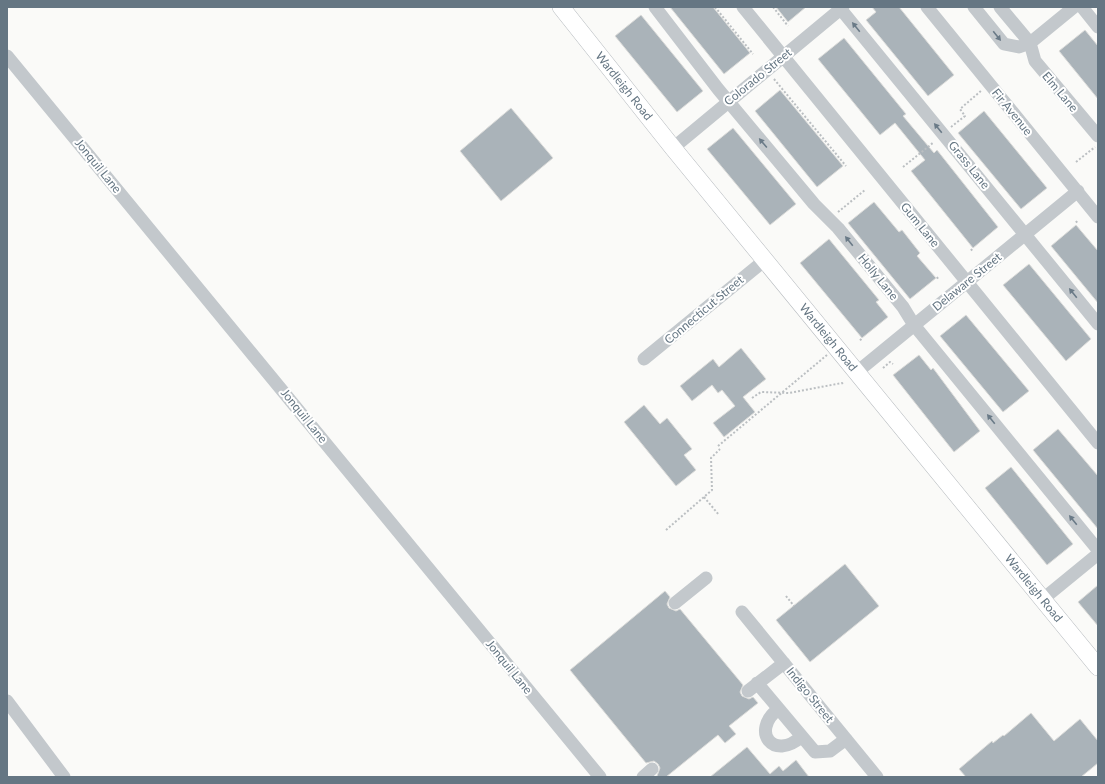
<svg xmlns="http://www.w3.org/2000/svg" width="1105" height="784" font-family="Lato,sans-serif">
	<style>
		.building { fill: #aab3b9; stroke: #dcdcda }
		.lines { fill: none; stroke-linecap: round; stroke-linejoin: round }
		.major-casing { stroke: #b5babe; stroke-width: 18 }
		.path { stroke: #bbbfc2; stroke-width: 2; stroke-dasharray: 2 2; stroke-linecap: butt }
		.minor { stroke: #c3c8cc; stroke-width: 13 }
		.major { stroke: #fff; stroke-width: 17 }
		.oneway { fill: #6a7a87 }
		.labels { text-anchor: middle; stroke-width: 4; stroke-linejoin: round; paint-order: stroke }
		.street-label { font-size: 12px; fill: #657683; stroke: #fff }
	</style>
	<rect width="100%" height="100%" fill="#fafaf8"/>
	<path class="building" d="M670,7H713L750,53L724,74Z
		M776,7H806L788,22Z
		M872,7H899L954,75L928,96L866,20L876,12Z
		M641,15L703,91L677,112L615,36Z
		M1085,30L1098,46V99L1059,51Z
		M844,38L906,114L903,116L934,153L937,150L998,227L973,248L911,171L925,160L895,123L880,135L818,59Z
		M780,90L843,166L817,187L755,111Z
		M511,108L553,158L501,201L460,151Z
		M984,111L1047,188L1021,209L958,133Z
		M733,128L796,204L770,225L707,149Z
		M874,202L899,232L902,230L920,253L917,256L936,278L910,299L848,223Z
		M1076,225L1098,251V303L1051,246Z
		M829,239L879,300L876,302L888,317L862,338L800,263Z
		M1029,264L1091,339L1066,361L1003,285Z
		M966,315L1029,391L1003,412L940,336Z
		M741,348L766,379L743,397L755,412L724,437L713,423L735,406L722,390L718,393L712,385L692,401L680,386L713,359L719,367Z
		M919,355L931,370L933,368L980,431L954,452L893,375Z
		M644,405L660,424L667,418L692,449L684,455L696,470L676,486L624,422Z
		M1058,429L1098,476V529L1033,450Z
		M1011,467L1073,544L1047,565L985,488Z
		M845,564L879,606L810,662L776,620Z
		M1098,585V626L1078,602Z
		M665,591L670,597L667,604L669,608L676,611L680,609L743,685L740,692L742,696L749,699L753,697L758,703L729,726L736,734L725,743L718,735L666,777H658L657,776L660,768L658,764L654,761L646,763L570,670Z
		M1031,713L1054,741L1080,719L1098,741V763L1081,777H966L959,769L992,741L993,743L1003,735L1004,736Z
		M747,747L770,774L779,766L783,771L796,760L809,777H710Z"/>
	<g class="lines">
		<g class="major-casing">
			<g id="major">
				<path id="s1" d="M561,7L673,148L1098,667"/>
			</g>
		</g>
		<path class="path" d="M715,7L753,54
			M773,7L788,26
			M774,79L846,166
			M951,127L965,116L960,109L982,90
			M1076,162L1095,147
			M903,167L934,142
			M838,212L865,190
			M1076,221L1078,224
			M971,249L973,252
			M937,277L938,279
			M860,339L862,341
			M883,368L890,362L893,364
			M752,398L761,392L789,393L842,383L844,385
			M718,446L827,355
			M704,497L719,515
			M666,530L712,490L711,458L720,449
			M786,596L794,606"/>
		<path class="minor" d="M655,7L718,89L814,204L838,228L903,307L914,325L1098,550
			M743,7L1098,443
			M839,7L1098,324
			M927,7L1098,217
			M974,7L1004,44L1019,47L1030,43L1074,7
			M1000,7L1030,43L1035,61L1098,136
			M1082,7L1098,27
			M7,56L600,777
			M673,148L843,7
			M644,359L765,260
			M857,372L1078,191
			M1043,599L1098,554
			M675,603L706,578
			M742,612L877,777
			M757,683L815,752L830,751L846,739
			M748,691L784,663
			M7,701L64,777
			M778,709C750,732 774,761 801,737
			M643,777L652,769"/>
		<use href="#major" class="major"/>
	</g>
	<defs><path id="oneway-solid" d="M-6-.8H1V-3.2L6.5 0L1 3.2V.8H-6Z"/></defs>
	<g class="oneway">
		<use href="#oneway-solid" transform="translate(856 27) rotate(-129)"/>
		<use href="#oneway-solid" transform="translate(997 36) rotate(51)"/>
		<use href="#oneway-solid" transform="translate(938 128) rotate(-129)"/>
		<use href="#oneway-solid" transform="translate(763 143) rotate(-130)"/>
		<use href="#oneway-solid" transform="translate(849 241) rotate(-129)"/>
		<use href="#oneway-solid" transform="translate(1073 293) rotate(-129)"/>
		<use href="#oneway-solid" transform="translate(991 419) rotate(-129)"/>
		<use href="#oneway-solid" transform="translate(1073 520) rotate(-129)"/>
	</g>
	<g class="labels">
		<g class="street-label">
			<text transform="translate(758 77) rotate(-39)" y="4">Colorado Street</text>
			<text dy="4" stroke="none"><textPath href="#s1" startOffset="101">Wardleigh Road</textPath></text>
			<text transform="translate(1060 92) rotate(50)" y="4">Elm Lane</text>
			<text transform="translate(1012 112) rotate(51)" y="4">Fir Avenue</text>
			<text transform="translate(969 165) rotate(51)" y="4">Grass Lane</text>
			<text transform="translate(98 166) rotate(51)" y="4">Jonquil Lane</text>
			<text transform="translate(920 225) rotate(51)" y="4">Gum Lane</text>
			<text transform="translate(878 277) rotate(51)" y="4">Holly Lane</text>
			<text transform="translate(967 282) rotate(-39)" y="4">Delaware Street</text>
			<text transform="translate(704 310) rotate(-40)" y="4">Connecticut Street</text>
			<text dy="4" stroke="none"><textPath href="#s1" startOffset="425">Wardleigh Road</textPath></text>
			<text transform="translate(304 416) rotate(51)" y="4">Jonquil Lane</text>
			<text dy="4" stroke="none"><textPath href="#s1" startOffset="749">Wardleigh Road</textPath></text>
			<text transform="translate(509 667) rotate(51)" y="4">Jonquil Lane</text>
			<text transform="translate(810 695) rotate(51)" y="4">Indigo Street</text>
		</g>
	</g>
	<rect width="1105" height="784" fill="none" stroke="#657683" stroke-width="16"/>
</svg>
